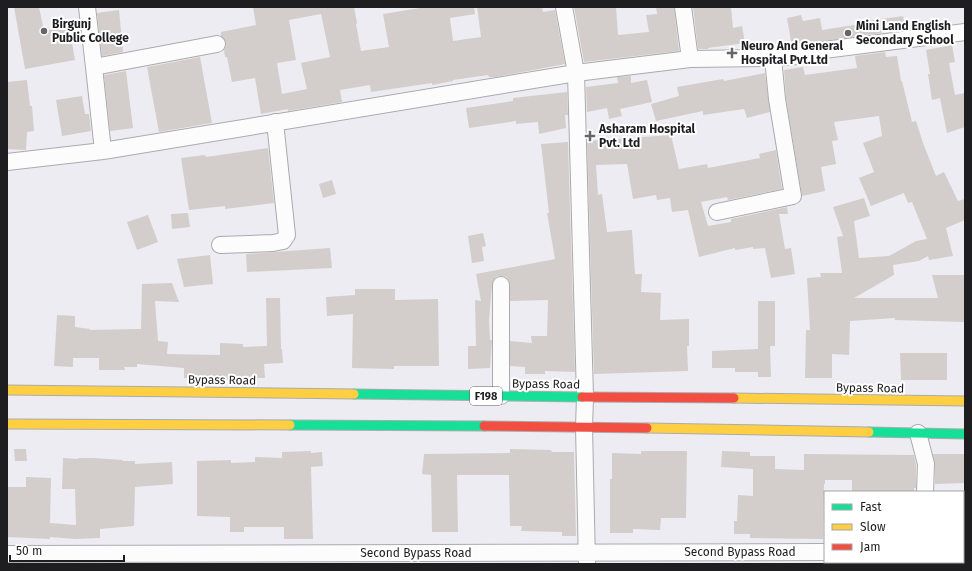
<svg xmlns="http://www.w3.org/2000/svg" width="972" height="571" font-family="'Fira Sans',sans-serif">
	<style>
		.building { fill: #d3cecb; fill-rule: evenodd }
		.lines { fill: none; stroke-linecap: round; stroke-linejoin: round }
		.street-casing { stroke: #ababae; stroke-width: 18 }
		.fast-casing { stroke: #ababae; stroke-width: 11 }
		.slow-casing { stroke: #ababae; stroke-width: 11 }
		.jam-casing { stroke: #ababae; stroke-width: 11 }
		.street { stroke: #fcfcfd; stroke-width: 16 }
		.fast { stroke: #16e098; stroke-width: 9 }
		.slow { stroke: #ffcf43; stroke-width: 9 }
		.jam { stroke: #f24e42; stroke-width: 9 }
		.poi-dot { fill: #66666a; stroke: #fff; stroke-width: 1.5 }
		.labels { text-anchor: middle; stroke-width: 4; stroke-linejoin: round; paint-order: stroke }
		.shield { fill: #fff; stroke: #626264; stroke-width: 1 }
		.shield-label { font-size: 11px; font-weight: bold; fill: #1e1e21 }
		.poi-label { font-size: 12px; font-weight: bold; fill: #1e1e21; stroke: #fff; text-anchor: start }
		.street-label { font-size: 12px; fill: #1e1e21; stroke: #fff }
	</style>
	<rect width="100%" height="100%" fill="#ececf2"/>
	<path class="building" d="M14,7H39L44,31L69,26L75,60L25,69Z
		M253,7H354L357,23L356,24L361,51L389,47L383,14L420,8V7H474L475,14L450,18L453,41L481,37L477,7H542L543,12L555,10L565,64L496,77H489L488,75L453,80V81L432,85V83L371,92L370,85L340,90L342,102L288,111V109L261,114L255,78L232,82L227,57H225L224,50L226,47V42L221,36V32L256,25ZM321,14L330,57L301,63L307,89L282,94L277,63L296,60L289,20Z
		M574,7H616L618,35L649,32L646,15L657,14L656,7H674L679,51L584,62Z
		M693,7H731L733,28L742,26L745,43L708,48V49H698Z
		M119,10L123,52L102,56L97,13Z
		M801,15L803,21L820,18L822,30L867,23V21L903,16L905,28L881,32L882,33L823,41L808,46L792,47L787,18Z
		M952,45L955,62L949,63L955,95L965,93V127L947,133L940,98L932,100L928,74H930L926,50Z
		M885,52L886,57L897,56L901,81H902L912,122L916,121L923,143L936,176L944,172L958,201L965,199V220L946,228L953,256L929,260L928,256L919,261L893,265L894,275L854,298H938L932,275H965V322L895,320V318L850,321L849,355L832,354V378H805L806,330H810L807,278L821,277L820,273H842L837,237L843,236L833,207L864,198L870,216L854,221L859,258L889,256L916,241L927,239L912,202L908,203L904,193L871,206L859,178L874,172L863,143L882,136L879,116L834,122L838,140L832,141L836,164L821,167L825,191L802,196L786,98L784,70L803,67L805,75L857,68L855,56Z
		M200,57L212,123L159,132L147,67Z
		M126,71L133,128L110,131L104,75Z
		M765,73L770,112L747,118L744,109L703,115V111L656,121L651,104L679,96L677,87L723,79L724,81Z
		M631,76V83L647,80L652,102L620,109L622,116L609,119L607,108L587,112L586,87L618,83L617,77Z
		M27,80L30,106H32L34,131L27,132L26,150L7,149V82Z
		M567,92L568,115H565L566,128L539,134L538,122L516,124V121L469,128L466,108L513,101V98Z
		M82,96L85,114H89L91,131L62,136L56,100Z
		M671,135L679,169L707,164L708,168L760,158L759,154L776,150L782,189L728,200L727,197L701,202L708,226L731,222V219L787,207L788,214H779L785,249L791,248L795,274L771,278L765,248L753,249V247L735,250V248L699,257L688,210L672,212L670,198L657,200L656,195L633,199L627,164L596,165L598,195L602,194L607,232L632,230L635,274H642L641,292L661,293L660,320L689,319V346H687L688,371L594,374L587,141Z
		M568,142L575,372L545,371V374H525V367L510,366V341L532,343L531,336H547L548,300L510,301L509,281L506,277L501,276L496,277L493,281L492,285L489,320L490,340H492L490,368L468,369V346H476L475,300L481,301L476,274L555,259L547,213H549L541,144Z
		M268,148L274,203L225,209V206L189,210L181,158L205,155L206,157Z
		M332,180L336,194L323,198L319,184Z
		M188,213L190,227L172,229L171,214Z
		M148,215L158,242L137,250L127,222Z
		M483,233L486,246L482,247L484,261L472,263L468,236Z
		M330,248L332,268L247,272L246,254Z
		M210,255L213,284L184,287L177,259Z
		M172,283L179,302L155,301L158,341L168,342L167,354L220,355V343L243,344V347L267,346L266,298H280L281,349H282L283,363L264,364L265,378H242V380L184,378V368L137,364V367H124L125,370H99V358H73V367L54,366L57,315L75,316V327L90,329V330L141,329L142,284Z
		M355,289H395V300L438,299L439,366H394V369L352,368L353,314L327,316L326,297L355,295Z
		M758,301H775V346H770L771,377H758V372H735V368H712V351L758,349Z
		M900,353H947V380H901Z
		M14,449H26L27,461H15Z
		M510,449L551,450L552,452H574L576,536H562V532L521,531L522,526H510L509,475H457L458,532H432L431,475L422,474L424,454L510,453Z
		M311,451V453L322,452L323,466L311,467L313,539H284V527H244V532H230V517L197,516V461L231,460V463L255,462V457L282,458V452Z
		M641,451H687L686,518H661L660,530L633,529V533H610V479H612V453L641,454Z
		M722,451L750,452V456H775V469L804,470V454L914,455L916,465V488H914V492H852V480H825V484H824L823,539L750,538V534H734V521H737L738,495L753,496V469L721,467Z
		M933,454H965V483L935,484V464Z
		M63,458L78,459V458H93L123,460L122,461H135V464L172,462L173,484L135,487L134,526L100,529V538L75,539L50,537V539L7,537V487H26V477L51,478L50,523L76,525L75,489H62Z"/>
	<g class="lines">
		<g class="street-casing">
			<path id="street" d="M87,7L94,67
				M564,7L576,73L585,397L584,427L587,564
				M683,7L690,59
				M103,151L94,67L217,44
				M7,162L103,151L576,73L690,59L773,58L810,55L824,50L965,32
				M717,212L793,196L777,99L773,58
				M220,245L273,243L283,241L287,235L275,122
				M501,285V396
				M918,433L926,464L925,492
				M963,552H965
				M7,554L825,552
				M923,564V562"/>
		</g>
		<g class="fast-casing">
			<path id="fast" d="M354,394L582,397
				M290,425L484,426
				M869,432L965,434"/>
		</g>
		<g class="slow-casing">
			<path id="slow" d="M7,390L354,394
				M734,398L965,401
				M7,424L290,425
				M647,428L869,432"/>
		</g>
		<g class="jam-casing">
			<path id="jam" d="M582,397L734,398
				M484,426L647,428"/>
		</g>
		<use href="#street" class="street"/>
		<use href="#fast" class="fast"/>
		<use href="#slow" class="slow"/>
		<use href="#jam" class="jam"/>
	</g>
	<g class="poi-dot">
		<circle cx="44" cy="31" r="4"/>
		<circle cx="848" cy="33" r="4"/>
		<path d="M730 47h4v4h4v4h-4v4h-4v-4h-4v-4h4z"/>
		<path d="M588 130h4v4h4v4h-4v4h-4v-4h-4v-4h4z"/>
	</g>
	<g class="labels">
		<rect class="shield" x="470" y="387" width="32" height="18" rx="3"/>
		<g class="shield-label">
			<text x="486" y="400">F198</text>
		</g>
		<g class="poi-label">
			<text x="52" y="28">Birgunj<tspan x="52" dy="14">Public College</tspan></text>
			<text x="856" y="30">Mini Land English<tspan x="856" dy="14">Secondary School</tspan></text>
			<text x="741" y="50">Neuro And General<tspan x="741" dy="14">Hospital Pvt.Ltd</tspan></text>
			<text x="599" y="133">Asharam Hospital<tspan x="599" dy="14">Pvt. Ltd</tspan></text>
		</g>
		<g class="street-label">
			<text transform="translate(222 380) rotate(1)" y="4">Bypass Road</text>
			<text transform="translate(546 384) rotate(1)" y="4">Bypass Road</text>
			<text transform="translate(870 388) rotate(1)" y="4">Bypass Road</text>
			<text x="740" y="556">Second Bypass Road</text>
			<text x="416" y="557">Second Bypass Road</text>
		</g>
	</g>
	<rect width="972" height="571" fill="none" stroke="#1e1e21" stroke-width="16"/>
	<rect x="824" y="491" width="140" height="72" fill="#ffffff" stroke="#a5a5a6"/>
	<rect x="832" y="504" width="20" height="6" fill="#16e098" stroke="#a5a5a6"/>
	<text x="860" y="511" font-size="12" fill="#1e1e21">Fast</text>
	<rect x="832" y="524" width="20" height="6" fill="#ffcf43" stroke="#a5a5a6"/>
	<text x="860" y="531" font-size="12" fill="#1e1e21">Slow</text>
	<rect x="832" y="544" width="20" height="6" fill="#f24e42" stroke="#a5a5a6"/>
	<text x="860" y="551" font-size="12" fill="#1e1e21">Jam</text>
	<path d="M10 555v6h114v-6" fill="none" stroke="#1e1e21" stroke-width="2"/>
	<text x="16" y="555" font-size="12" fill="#1e1e21" stroke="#ffffff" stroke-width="3" paint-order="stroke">50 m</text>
</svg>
